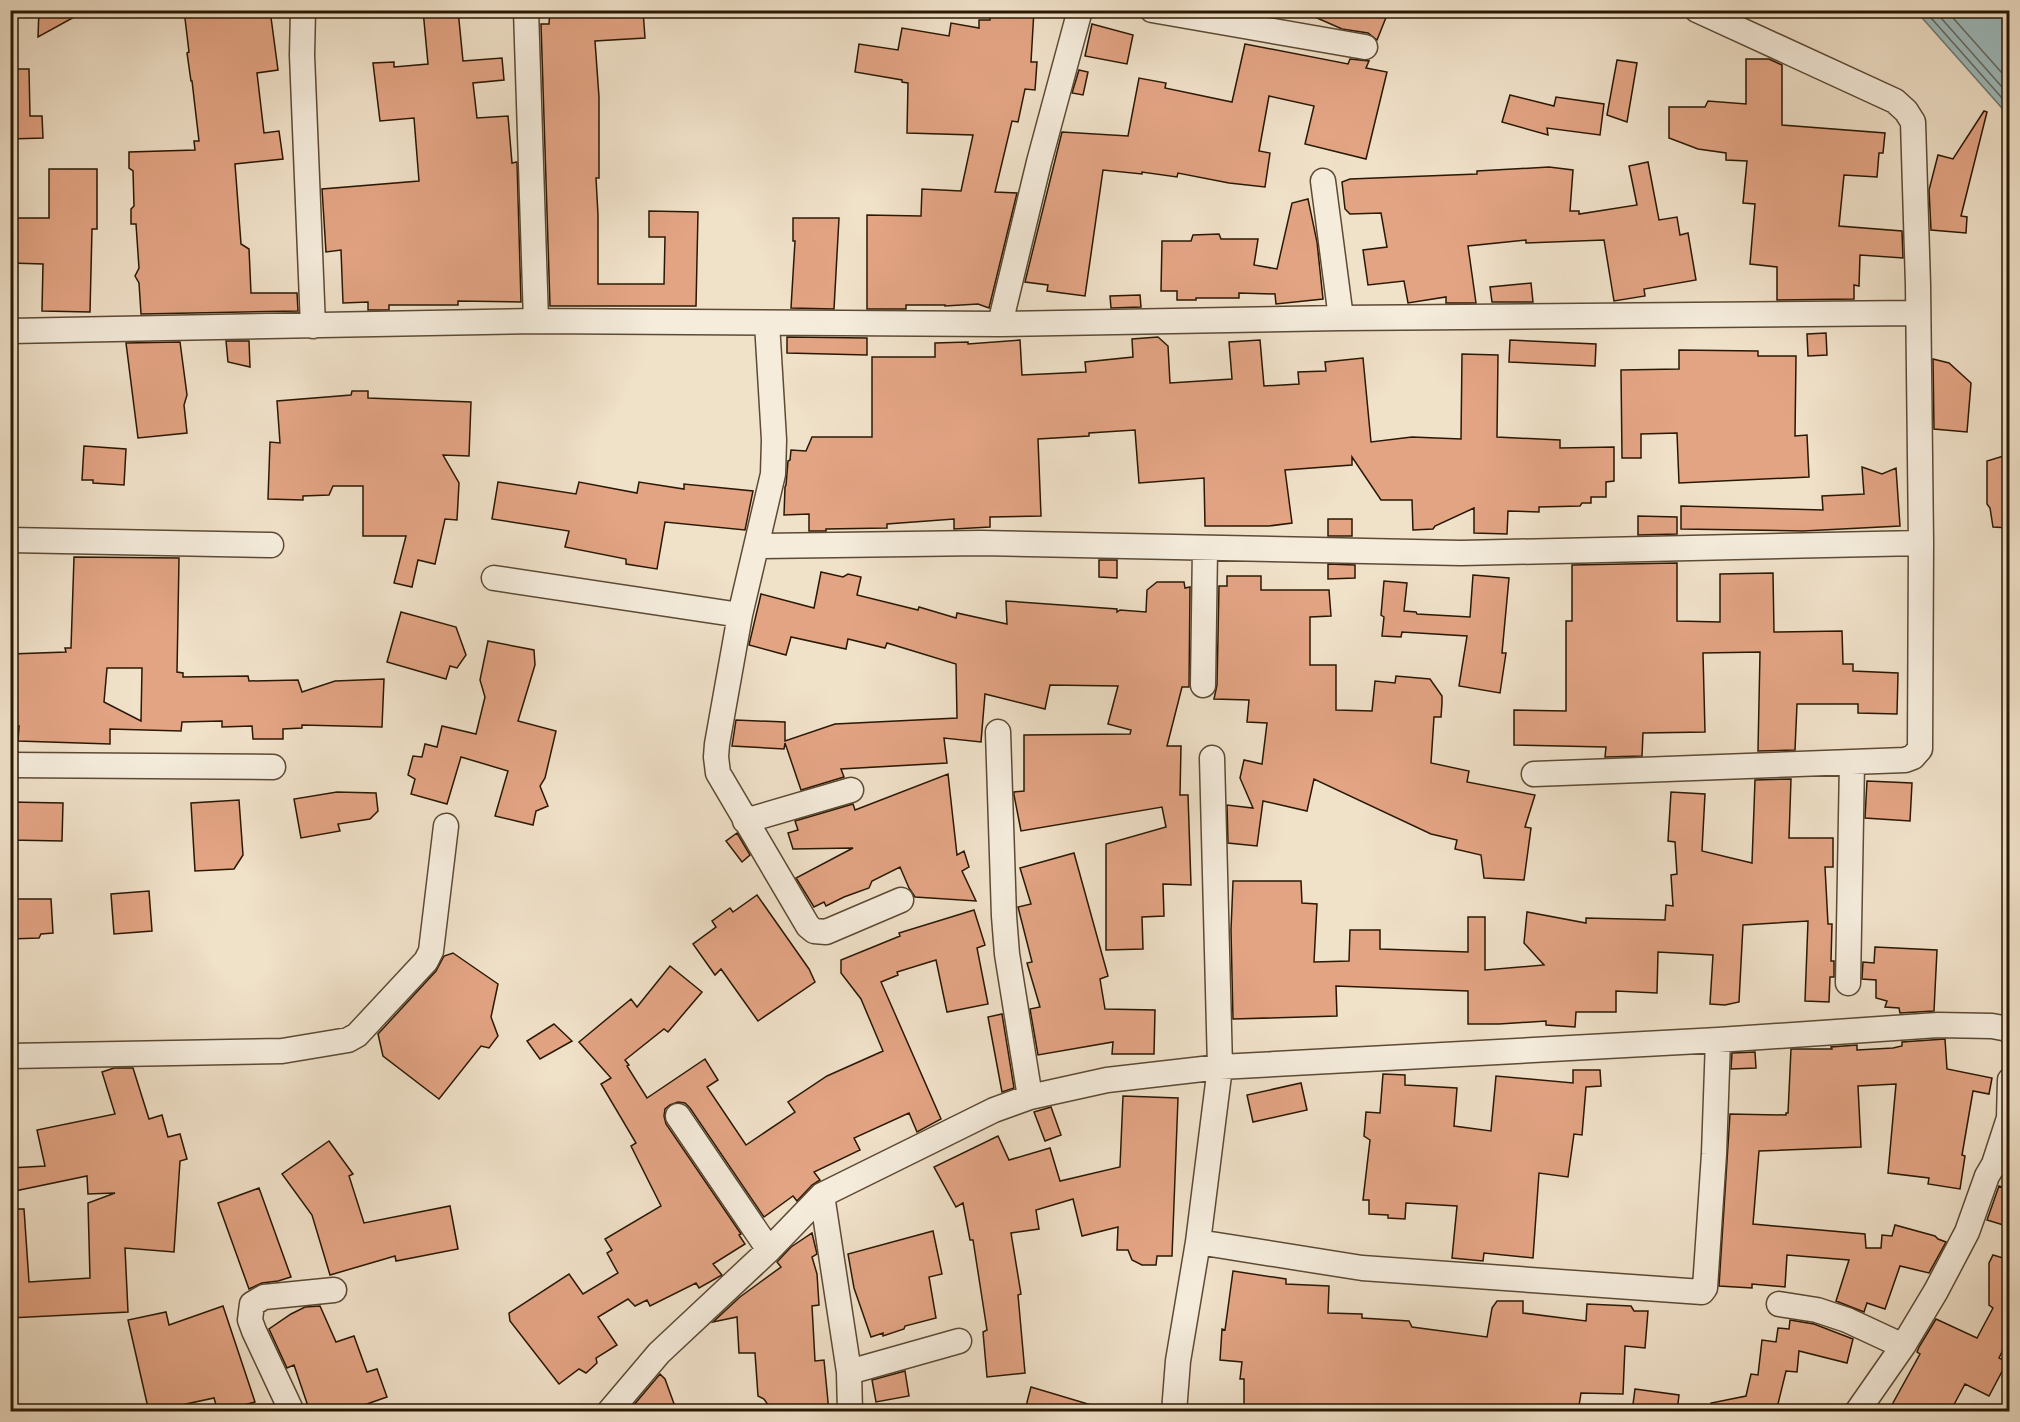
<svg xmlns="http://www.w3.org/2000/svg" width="2020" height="1422" font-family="'Libre Caslon Text',serif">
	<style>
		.water { fill: #9dbbbe; stroke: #6f7a73; stroke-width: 1.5 }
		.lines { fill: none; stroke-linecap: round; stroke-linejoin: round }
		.shore { stroke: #646a60; stroke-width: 1.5 }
		.building { fill: #e3a484; stroke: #2a1803; stroke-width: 1.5; fill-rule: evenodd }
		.street-casing { stroke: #5c4a34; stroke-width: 27 }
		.street { stroke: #f5ecdc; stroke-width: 24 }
	</style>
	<rect width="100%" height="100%" fill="#f0e1c9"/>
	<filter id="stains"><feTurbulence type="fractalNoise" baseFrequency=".00333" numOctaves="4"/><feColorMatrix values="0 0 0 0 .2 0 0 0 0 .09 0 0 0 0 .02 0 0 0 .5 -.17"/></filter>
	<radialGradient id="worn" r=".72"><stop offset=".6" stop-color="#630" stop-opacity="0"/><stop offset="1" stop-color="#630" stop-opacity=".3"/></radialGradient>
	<path class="water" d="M1916,11H2009V116Z"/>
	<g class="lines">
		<path class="shore" d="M1924,10L2010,107
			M1934,10L2010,96
			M1946,10L2010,82"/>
	</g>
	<path class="building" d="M39,10H87L38,37Z
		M184,10H270L278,70L257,73L264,133L279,131L283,159L235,164L241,244L249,249L251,293H297L298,311L141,314L139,283L135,276L139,268L136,224H131V209L134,206L133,171L129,168V152L195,150L194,141H199L192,81H191L187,53L189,52Z
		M423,10H458L463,61L502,58L504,80L473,83L477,118L508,116L512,163L517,162L521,302L458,301V305H389V310H368V302L343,303L341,250L326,252L322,189L419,181L414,118L380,121L373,63L394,62V67L428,64Z
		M550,10H643L645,38L595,41L599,97V178H596L598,215V284H664L665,237H649V211L698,212L696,306H550L541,24H549Z
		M991,10H1034L1031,62H1037L1035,90L1025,89L1018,122L1012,121L995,192L1017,193L989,308L978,304L945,306V305H906V309H867V215L921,216L922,189L961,191L973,135L907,133L908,83L902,82V80L855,72L859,44L898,50L902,28L949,36L951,23L979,28V20H990Z
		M1299,10H1389L1377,40L1368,33L1342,29Z
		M1092,24L1133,35L1127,64L1085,56Z
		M1245,44L1348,64L1350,59L1369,61L1366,68L1387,72L1366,159L1305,144L1314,106L1269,96L1259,151L1270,153L1265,187L1229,183L1178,173L1177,177L1142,172V174L1103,170L1085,296L1047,291L1048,285L1025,282L1062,132L1128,136L1139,78L1166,83L1165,88L1232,102Z
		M1746,59H1769L1782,65V125L1885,133L1883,153H1879L1877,177L1844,175L1839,226L1902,231L1903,258L1860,255L1859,286L1854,285V299L1777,300V267L1750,264L1755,204L1743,203L1747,161L1726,160V153L1698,149L1669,138V107H1705L1708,101L1746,104Z
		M1617,60L1637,63L1627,122L1607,115Z
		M10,69H29L30,116H42L43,138L10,139Z
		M1079,70L1088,72L1083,95L1072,93Z
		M1510,95L1554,106L1556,97L1604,104L1600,135L1547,128L1548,135L1502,122Z
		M1984,111L1987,112L1961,216L1967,217L1966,233L1931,230L1929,190L1938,155L1953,159Z
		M1648,162L1659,220L1677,217L1680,235L1688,233L1696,280L1644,289L1645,296L1614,301L1604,240L1526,243V240L1468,246L1476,303H1446V297L1408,303L1404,281L1368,285L1363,250L1387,247L1381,213L1350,214L1345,209L1342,182L1350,179L1477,174V171L1549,167L1573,170L1570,211H1579V214L1637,205L1629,166Z
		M49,169H97V229H92L90,312L42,311L43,264L10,263V218H49Z
		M1308,199L1317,242L1323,299L1276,304L1275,294L1239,293V298H1196V300H1177V291H1161L1162,241H1191L1193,235L1219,234L1221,239H1258L1254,265L1277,269L1292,203Z
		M793,218H839L834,309L791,308L795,241H793Z
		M1531,283L1533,302H1492L1490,287Z
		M1140,295L1141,307L1111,308L1110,296Z
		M1826,333L1827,355L1808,356L1807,334Z
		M787,337L867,338V355L787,353Z
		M1158,337L1168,346L1170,383L1232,379L1229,342L1260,340L1264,386L1299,384L1298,372L1326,371L1325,362L1363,358L1371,442L1412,437L1461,439L1462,354L1498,355L1497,437L1560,440V448L1614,447V481L1606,482V497H1591V503H1582L1580,506L1539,507V512L1508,511L1507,534L1474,533V508L1435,526L1433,529L1413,530L1412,500H1381L1352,457V465L1285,470L1292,523L1269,526H1205L1204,478L1139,483L1135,430L1089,433V436L1038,439L1041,516L990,517V527L954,529V519L887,524V528L826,529V531H809V514L784,515L785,487L786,485L788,461L790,460L791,450L806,451L812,437H872V357H935V343L968,342V344L1020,340L1022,375L1086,372L1085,362L1133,357L1132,339Z
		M1510,340L1596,344L1595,366L1509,362Z
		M226,341H249L250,367L228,362Z
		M180,342L187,395L184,405L187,433L138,438L126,343Z
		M1679,350L1758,351V356H1796L1795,436L1807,435L1809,477L1679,483L1677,433L1641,434V458H1622L1621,370L1679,369Z
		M1933,359L1949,363L1971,383L1967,432L1934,429Z
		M352,391H368V398L471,402L469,456L443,455L459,483L457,520L445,519L435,564L418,560L412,587L394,583L406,536H363V486H333L329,495L303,496V500L268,499L270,442L280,443L277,401L351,395Z
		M84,446L126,449L124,485L93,483V480H82Z
		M2010,454V528L1993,527L1990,508L1987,504V461Z
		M1862,467L1882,474L1896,468L1900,526L1803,531L1681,529V506L1823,510L1822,496L1864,494Z
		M498,482L576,494L579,482L637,493L639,482L684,489V484L753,491L745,530L665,522L657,569L626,564V559L565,547L569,531L492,519Z
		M1638,516L1677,517V534L1638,535Z
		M1328,519H1352V536H1328Z
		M74,557L179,558L177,672L183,673V677L248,676L249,681L298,680L302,692L335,681L384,679L382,727L302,725V728L283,729V739H253L252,726L222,727V721L182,722L181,731L110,729V744L18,741L19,726H10V687H13L11,654L66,652L65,648H71ZM107,668H142L141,721L104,702Z
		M1099,560H1117V578L1099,577Z
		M1677,563V621L1720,622V574L1773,573L1774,632L1842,631L1843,664H1853V671L1898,673L1897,714L1858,713V704H1797L1795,750L1758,751L1760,652L1703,653L1705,732L1643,733L1642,756L1605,757L1606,747L1514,745V710L1566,711V621H1572V565Z
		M1328,564L1355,565V578L1328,579Z
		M821,572L843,577L848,574L861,577L857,595L918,610L919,607L956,618L957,613L1007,624L1006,601L1117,609V612L1120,610L1146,612L1147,590L1157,582H1184L1185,588L1190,587L1189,687H1182L1167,746H1181L1180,795H1188L1191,885L1163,884L1164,916L1142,917L1143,949L1106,950V844L1166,827L1162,807L1021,831L1014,795V792L1024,791V735L1130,734L1131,730L1108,724L1118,686L1050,685L1045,709L985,694L981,742L944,738L947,763L841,769L844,777L801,790L785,743L784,749L732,746L736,720L785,722V741L835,724L957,718L956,664L887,643L885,648L848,639L846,649L791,637L786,655L749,645L761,594L814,608Z
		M1473,575L1509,578L1502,653H1506L1500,693L1459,686L1467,636L1402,632L1401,637L1382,636L1384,617L1381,615L1384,581L1407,583L1404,611L1416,612L1417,614L1470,617Z
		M1227,576H1261V590H1329L1331,616L1310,617V665H1336V710L1372,711L1375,681L1395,683L1396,676L1430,679L1442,696V703L1441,717H1434L1431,763L1469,771L1467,782L1535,795L1525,827L1531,828L1524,880L1484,878L1481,855L1455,849L1457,840L1431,834L1314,779L1307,811L1263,801L1257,846L1228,843L1227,805L1253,808L1240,778L1244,760L1262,764L1267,723L1247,722L1249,700L1214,699L1217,685L1219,586H1227Z
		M401,612L456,627L466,655L457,668L450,666L446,679L387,662Z
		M488,641L534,650L535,665L518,721L556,731L545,778L540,786L548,806L536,811L533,825L495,816L508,771L461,757L447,804L411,794L415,779L408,775L413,756L422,757L425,744L437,747L442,726L476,734L485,697L480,680Z
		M948,774L957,855L964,851L969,867L962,871L976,901L915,897L909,888L900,867L872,881L869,888L844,897L826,906L824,902L814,907L796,878L853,848L793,849L788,833L798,830L795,821L853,804L855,810Z
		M1791,779L1789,838H1833V867H1825L1828,924H1832L1831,961H1834V977H1830L1829,1002L1805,1001L1808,921L1743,925L1739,1002L1725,1005L1710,1004L1713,955L1658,952L1657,993L1616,991V1012H1576L1575,1027L1546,1025V1021L1499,1024H1468V991L1336,986L1337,1016L1233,1019L1231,930L1233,881H1301L1302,903L1317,904L1314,962L1349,961L1350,930H1380V949L1468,952V917H1485V970L1544,965L1524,943L1527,912L1586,923V918L1665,920L1666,905L1673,906L1671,875L1677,874L1675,842L1668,841L1671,792L1705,794L1702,851L1752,863L1755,780Z
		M1867,781L1912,783L1910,821L1865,818Z
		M337,792L376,793L378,811L370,819L338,824L340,831L301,838L294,799Z
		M239,800L243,855L234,869L195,871L191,803Z
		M10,802L63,803L62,841L10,840Z
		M737,833L750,855L742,862L726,841Z
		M1074,853L1108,976L1100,979L1105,1009L1155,1010L1154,1054H1112L1113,1042L1038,1055L1030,1009L1040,1007L1027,963L1032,962L1018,907L1031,904L1020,868Z
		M149,891L152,931L114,934L111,894Z
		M757,895L809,969L815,982L758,1021L721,969L715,975L693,944L716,927L712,921L730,908L733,912Z
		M10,899H51L53,933L41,934L39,938L10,939Z
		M974,910L985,945L977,948L988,1004L947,1012L936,960L897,972L898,975L881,982L941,1119L917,1132L909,1113L854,1138L860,1150L814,1172L820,1180L812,1185L797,1201L793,1196L764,1217L690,1108L685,1103L678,1102L670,1105L665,1109L664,1116L666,1124L741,1234L739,1235L745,1244L713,1264L722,1275L699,1288L696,1283L650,1306L647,1300L635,1306L628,1299L598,1317L617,1345L596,1358L597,1363L586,1373L579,1369L559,1384L510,1321L509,1313L569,1274L583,1294L618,1273L607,1253L612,1250L605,1239L661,1206L631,1146L636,1143L601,1084L611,1078L579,1042L631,999L637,1007L670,966L702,992L668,1032L664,1029L625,1060L629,1065L627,1066L647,1098L705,1059L718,1080L707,1087L746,1145L795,1112L788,1102L827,1076L883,1051L861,999L841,973V960L900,936L899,933Z
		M1875,947L1937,950L1934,1011L1900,1013L1899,1008L1885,1007L1887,1001L1876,998V980L1862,979L1863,962L1874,963Z
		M453,953L498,984L491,1017L498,1036L489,1048L481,1046L439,1099L383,1056L378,1034L436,971L444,956Z
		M1002,1014L1014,1088L1002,1092L988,1017Z
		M554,1024L572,1041L540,1059L527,1041Z
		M1945,1039L1947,1069L1992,1078L1989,1094L1973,1091L1962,1155L1965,1156L1960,1189L1928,1184L1929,1178L1888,1173L1896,1084L1858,1086L1861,1147L1759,1151L1753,1224L1865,1234L1866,1248H1881L1882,1235L1892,1236L1895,1225L1935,1236L1938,1239L1946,1242L1929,1273L1900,1266L1885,1309L1867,1303L1864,1312L1836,1301L1849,1260L1787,1255L1785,1287L1752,1284V1288L1719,1286L1730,1114L1786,1115V1113H1788L1791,1049H1832L1831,1047L1857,1045V1050L1893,1048L1902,1046V1042Z
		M1755,1052L1756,1068L1731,1069L1732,1053Z
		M114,1068H133L149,1119L162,1115L168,1137L180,1134L187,1159L180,1161L174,1252L125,1248L128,1312L10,1318V1209H24L29,1282L90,1278L88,1203L115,1193L88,1194L87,1176L10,1192V1168L45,1166L37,1130L115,1114L102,1072Z
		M1573,1070H1600L1601,1086L1586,1087L1582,1135L1574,1134L1568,1177L1539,1173L1533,1258L1484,1253L1483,1261L1452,1258L1457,1206L1406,1203L1405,1219L1388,1218V1215L1369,1214V1200H1363L1370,1140L1364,1136L1366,1112L1380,1113L1383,1074L1405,1075V1085L1457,1088L1454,1126L1491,1131L1496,1076L1573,1083Z
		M1301,1083L1307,1110L1253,1122L1247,1095Z
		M1123,1096L1178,1098L1172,1256H1157L1156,1265H1142L1132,1260L1128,1250H1117L1118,1227L1082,1236L1073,1199L1036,1210L1039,1229L1011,1233L1021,1294L1018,1295L1025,1373L987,1377L983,1332L987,1330L973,1240H970L963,1203L956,1207L934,1167L998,1136L1009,1160L1050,1148L1060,1181L1120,1167Z
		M1051,1107L1061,1135L1045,1141L1034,1112Z
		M329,1141L353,1174L349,1176L364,1223L450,1206L458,1249L396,1261L395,1256L330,1275L312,1215L282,1174Z
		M1999,1186L2010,1190V1227L1987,1220Z
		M259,1188L291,1277L278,1281L262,1283L249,1289L218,1203Z
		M933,1231L942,1274L929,1277L936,1318L905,1326L904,1329L883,1336V1333L871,1337L854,1288L848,1254Z
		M812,1233L817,1254L812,1257L817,1274L819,1305L812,1306L815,1361L824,1360L829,1412H773L764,1399L758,1396L755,1353H739L737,1317L713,1322L740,1297L781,1267L777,1262L791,1247Z
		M1993,1255L2010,1260V1336L1999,1358L2007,1362L1989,1396L1965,1384L1950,1412H1888L1920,1354L1917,1352L1919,1347L1936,1319L1977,1338L1993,1308L1989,1305V1263Z
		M1233,1271L1286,1279V1284L1329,1286L1328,1313L1362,1314V1318L1409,1321L1412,1327L1487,1337L1492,1308L1497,1301H1523V1313L1586,1321L1587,1304L1631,1306L1634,1311H1648L1645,1348L1625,1346L1623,1394L1581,1393L1578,1412H1452L1426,1405V1412H1244V1379H1240L1242,1362L1220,1360L1222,1329L1225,1330Z
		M223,1306L255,1402L218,1412L214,1398L149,1412L128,1320L166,1312L169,1325Z
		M320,1306L336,1342L354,1336L367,1372L377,1369L387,1397L344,1412H310L294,1365L287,1368L269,1329L291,1314L305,1307Z
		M1790,1320L1814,1324L1853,1339L1847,1363L1799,1351L1797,1372L1786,1371L1776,1412H1712L1711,1403L1746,1396L1751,1374L1758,1375L1762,1340L1776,1342L1778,1328L1789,1329Z
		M905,1371L909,1396L876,1402L872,1380Z
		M660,1374L665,1379L677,1412H640L633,1406Z
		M1031,1387L1098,1407L1097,1412H1028L1027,1402Z
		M1635,1389L1679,1395L1677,1412H1632Z"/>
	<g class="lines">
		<g class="street-casing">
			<path id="street" d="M303,10L302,55L313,326
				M526,10L536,321
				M1152,10L1365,47
				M1323,181L1341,318
				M767,323L774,440L773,474L740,615L717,744L716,757L718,773L808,926L814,931L826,932L901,900
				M1000,324L1039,162L1080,10
				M10,331L536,321L1000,324L1341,318L1918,313
				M10,540L271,545
				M757,546L981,543L1461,553L1921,543
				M494,578L740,615
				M1203,685L1205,548
				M998,732L1004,916L1007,954L1030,1097
				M10,765L273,767
				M1534,774L1905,760L1913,757L1920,749L1921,543L1918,285L1913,122L1906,111L1895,101L1697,10
				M745,821L851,790
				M1848,983L1852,762
				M10,1056L282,1051L348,1040L357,1035L426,961L431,951L446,826
				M678,1116L769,1250
				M822,1195L849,1372L850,1412
				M1198,1242L1362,1268L1702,1292L1705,1288L1714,1154L1718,1040
				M1779,1304L1817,1310L1847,1320L1903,1346
				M849,1372L959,1341
				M292,1412L254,1331L250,1320L252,1304L264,1297L334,1290
				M609,1412L659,1353L769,1250L822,1195L994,1110L1030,1097L1107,1080L1220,1067L1718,1040L1938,1025L1992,1026L2008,1029L2010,1032
				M1174,1412L1178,1361L1198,1242L1220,1067L1212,758
				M1857,1412L1903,1346L1936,1291L1967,1232L1987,1176L1994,1164L2009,1118L2010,1080"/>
		</g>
		<use href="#street" class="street"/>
	</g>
	<rect width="2020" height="1422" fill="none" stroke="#f0e1c9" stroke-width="36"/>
	<rect x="12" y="12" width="1996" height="1398" fill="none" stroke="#2a1803" stroke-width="3"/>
	<rect x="18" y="18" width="1984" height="1386" fill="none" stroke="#2a1803" stroke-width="1.5"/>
	<rect width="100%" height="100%" filter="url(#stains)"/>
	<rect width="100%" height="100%" fill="url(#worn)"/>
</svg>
